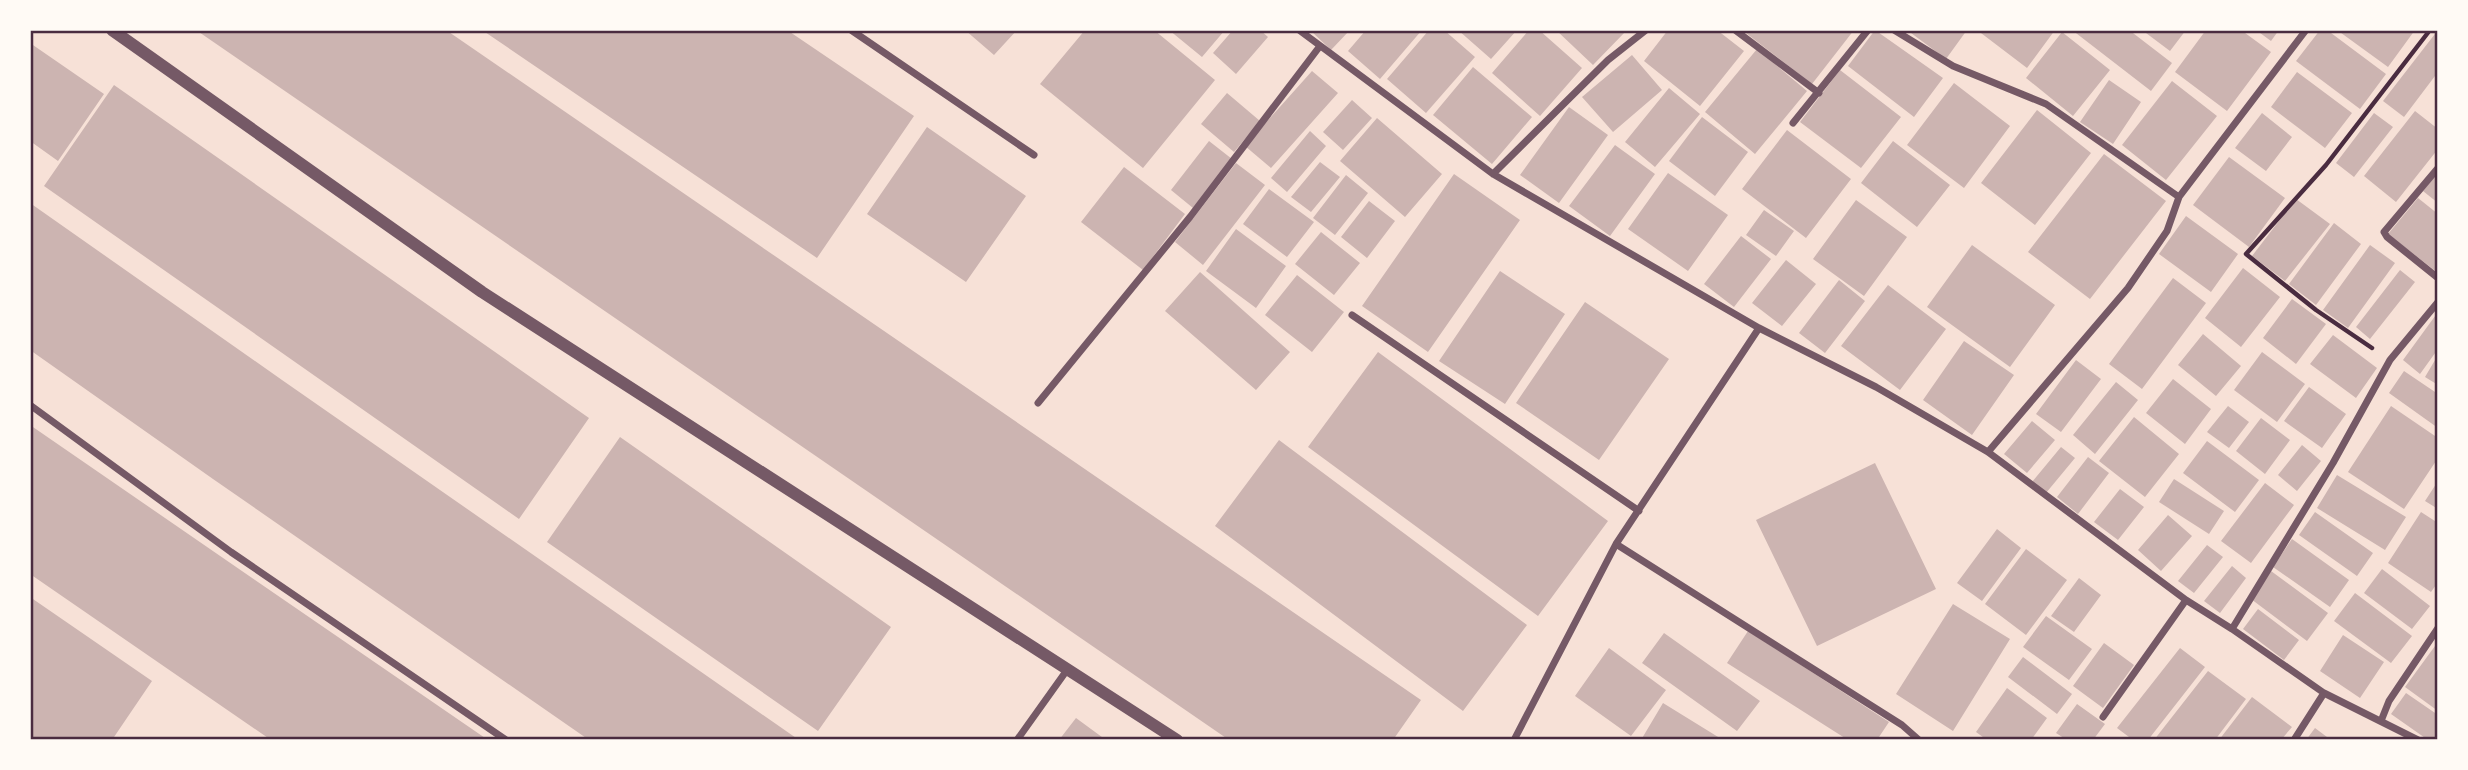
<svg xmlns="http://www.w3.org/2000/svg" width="2468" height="770" font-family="'Public Sans',sans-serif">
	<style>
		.building { fill: #ccb4b1 }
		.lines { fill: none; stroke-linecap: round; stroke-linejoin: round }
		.path { stroke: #4a2c40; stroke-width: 4.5 }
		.minor { stroke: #755966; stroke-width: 7 }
		.tertiary { stroke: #755966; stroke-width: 12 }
		.neatline { fill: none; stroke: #4a2c40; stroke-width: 2.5 }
	</style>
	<rect width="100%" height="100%" fill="#f7e1d7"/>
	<path class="building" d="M196,30H446L1421,700L1393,740H1229Z
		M482,30H787L914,116L817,258Z
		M965,30H1017L994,55Z
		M1085,30H1154L1215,80L1143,168L1040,84Z
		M1169,30H1225L1202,57Z
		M1233,30H1260L1268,37L1236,74L1213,53Z
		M1310,30H1350L1331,50Z
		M1366,30H1422L1380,79L1348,51Z
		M1429,30H1444L1475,57L1426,113L1387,79Z
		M1458,30H1517L1491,59Z
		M1529,30H1539L1582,68L1540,116L1492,73Z
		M1556,30H1627L1593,65Z
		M1668,30H1717L1744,51L1700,106L1644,61Z
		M1742,30H1854L1812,84Z
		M1875,30L1943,78L1914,117L1848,66Z
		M1907,30H1967L1946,59Z
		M1977,30H2055L2027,68Z
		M2072,30H2129L2172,63L2151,91Z
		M2142,30H2186L2170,51Z
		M2206,30H2241L2271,52L2227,111L2175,72Z
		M2256,30H2279L2271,41Z
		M2320,30H2327L2386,74L2360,109L2296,61Z
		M2337,30H2415L2388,67Z
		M2438,30V72L2404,117L2383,101Z
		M2062,32L2110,70L2073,116L2026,78Z
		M30,43L104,94L58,161L30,141Z
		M1757,49L1807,91L1755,154L1705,112Z
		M1632,55L1662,90L1613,132L1582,97Z
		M1473,67L1532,117L1492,164L1433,115Z
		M1840,70L1901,117L1861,168L1800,122Z
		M1312,71L1338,93L1271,168L1245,146Z
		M2297,72L2352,113L2325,148L2271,107Z
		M2109,80L2141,102L2113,144L2080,122Z
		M2172,81L2217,116L2166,180L2122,145Z
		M1954,83L2010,126L1964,188L1907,145Z
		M114,85L589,418L519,519L44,186Z
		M1669,88L1700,114L1655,167L1625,142Z
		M1227,93L1260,121L1234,152L1201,124Z
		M1352,100L1372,118L1343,150L1323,132Z
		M1569,107L1608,135L1559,203L1520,175Z
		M2037,110L2091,153L2035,225L1981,183Z
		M2415,111L2438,129V149L2396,202L2364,176Z
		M2262,113L2292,137L2266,171L2235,148Z
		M2374,113L2393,127L2354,177L2336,163Z
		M1702,117L1748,152L1715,196L1669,161Z
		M1377,118L1442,174L1405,217L1340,161Z
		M927,127L1026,196L966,282L867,214Z
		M1787,130L1851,179L1806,238L1742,189Z
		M1310,131L1326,146L1287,192L1271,178Z
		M1209,141L1232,159L1193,208L1171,190Z
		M1893,141L1950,185L1917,227L1861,183Z
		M1615,145L1655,174L1610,236L1569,206Z
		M2104,154L2166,201L2090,299L2028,252Z
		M2229,157L2285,198L2249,247L2193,205Z
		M1320,162L1340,177L1311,212L1291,197Z
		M1236,163L1265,185L1203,265L1175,242Z
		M1124,167L1185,214L1143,270L1081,222Z
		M2438,172V203L2423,191Z
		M1668,173L1728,215L1688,271L1628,229Z
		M1454,174L1520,220L1428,352L1362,306Z
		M1346,175L1368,193L1335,235L1313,218Z
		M1269,189L1314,222L1287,257L1243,224Z
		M2418,198L2438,214V273L2388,234Z
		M2296,199L2330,224L2285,281L2252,256Z
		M1856,200L1907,237L1864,296L1813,259Z
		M1369,201L1395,221L1367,258L1341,237Z
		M30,203L282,380L799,740H589L213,479L30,350Z
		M1764,210L1794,231L1776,256L1746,235Z
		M2186,216L2238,254L2211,292L2159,254Z
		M2334,223L2361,244L2316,305L2289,284Z
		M1236,229L1286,266L1256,308L1206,271Z
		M1321,232L1360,263L1334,295L1295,264Z
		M1741,236L1771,259L1734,307L1704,284Z
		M1972,245L2055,305L2010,367L1927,307Z
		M2370,245L2395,263L2348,328L2323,310Z
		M1786,260L1816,284L1782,326L1752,303Z
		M2243,268L2280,297L2241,347L2205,318Z
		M2400,270L2415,282L2370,339L2356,327Z
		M1500,271L1565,314L1505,404L1439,361Z
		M1200,272L1290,352L1256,390L1165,311Z
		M1297,275L1344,312L1312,352L1265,315Z
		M2173,278L2206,303L2142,389L2109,364Z
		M1839,280L1865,301L1825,353L1799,333Z
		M1888,285L1946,329L1900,390L1841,346Z
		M2292,299L2326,324L2296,364L2263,338Z
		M1585,302L1669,359L1599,460L1516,403Z
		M2438,312V349L2420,374L2403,360Z
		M2203,334L2241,366L2216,396L2178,365Z
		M2333,335L2377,368L2356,398L2310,364Z
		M1964,341L2014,375L1972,435L1923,400Z
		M1378,352L1608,521L1538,616L1308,447Z
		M2262,352L2305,384L2277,422L2234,390Z
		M2438,355V385L2425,377Z
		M2076,360L2101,379L2061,432L2036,414Z
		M2404,371L2438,394V428L2389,393Z
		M2173,379L2211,409L2185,444L2146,413Z
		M2116,382L2138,400L2095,454L2073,435Z
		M2309,387L2346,414L2322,448L2284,421Z
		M2228,406L2249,422L2229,448L2207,432Z
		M2391,406L2438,438V458L2404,509L2348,472Z
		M2134,417L2179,454L2145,497L2099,461Z
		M2261,418L2290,440L2265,474L2236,451Z
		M2032,421L2055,440L2027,473L2004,454Z
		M30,425L255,580L488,740H271L30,574Z
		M620,437L891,627L818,731L547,542Z
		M1279,440L1527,625L1463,711L1215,526Z
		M2207,441L2259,480L2235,512L2183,473Z
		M2302,445L2321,461L2297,491L2278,475Z
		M2061,447L2075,458L2046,493L2032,482Z
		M2088,457L2109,473L2078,514L2057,497Z
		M1875,463L1936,589L1817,646L1756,520Z
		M2337,475L2406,517L2385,550L2317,508Z
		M2174,479L2224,511L2209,534L2159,502Z
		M2438,481V509L2425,501Z
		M2265,483L2294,505L2251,563L2221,541Z
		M2120,489L2144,507L2118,540L2094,522Z
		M2315,512L2373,553L2357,576L2299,535Z
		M2421,512L2438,523V582L2431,592L2388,563Z
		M2168,515L2192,536L2161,571L2138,550Z
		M1997,529L2021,548L1982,601L1957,583Z
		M2292,539L2349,580L2330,607L2273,567Z
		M2207,545L2223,557L2194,593L2178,581Z
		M2026,549L2067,580L2026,635L1985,604Z
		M2232,566L2246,578L2220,613L2204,601Z
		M2382,569L2430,606L2412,629L2364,593Z
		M2271,571L2328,613L2307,641L2251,599Z
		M2079,578L2101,595L2074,632L2051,616Z
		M2355,593L2412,636L2391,663L2334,621Z
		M30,597L152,681L112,740H30Z
		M1953,604L2010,639L1953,731L1896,694Z
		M2258,609L2299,640L2284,660L2243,629Z
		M2046,616L2092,649L2069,680L2023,647Z
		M1748,631L1889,722L1877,740H1848L1727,663Z
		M1664,633L1760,701L1737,731L1642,663Z
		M2343,635L2384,662L2360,698L2320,671Z
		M2104,643L2134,665L2103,708L2073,686Z
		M2435,646L2438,649V711L2405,687Z
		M1609,648L1666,690L1631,736L1575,696Z
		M2180,648L2205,667L2148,740H2133L2117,728Z
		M2023,657L2072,694L2057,714L2008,677Z
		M2208,671L2246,699L2215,740H2154Z
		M2007,688L2047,718L2031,740H1987L1976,732Z
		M2406,693L2438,715V740H2428L2391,714Z
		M2252,697L2292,727L2281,740H2219Z
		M1663,703L1723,740H1641Z
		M2077,704L2105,724L2093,740H2067L2056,733Z
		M1076,718L1106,740H1059Z
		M2315,728L2331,740H2306Z"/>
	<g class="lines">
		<path class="path" d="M2372,348L2316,310L2246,254L2326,165L2430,30"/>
		<path class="minor" d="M851,30L1034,155
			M1299,30L1493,174L1759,328L1876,387L1988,452L2186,600L2232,629L2324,693L2418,740
			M1735,30L1819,93
			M1894,30L1953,66L2046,104L2179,197
			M1793,123L1868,30
			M2438,168L2384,232L2387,237L2438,278
			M1493,174L1608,60L1646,30
			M1352,315L1639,511
			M1038,403L1190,217L1320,46
			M30,405L231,552L506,740
			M1988,452L2128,288L2167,231L2179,197L2306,30
			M1616,544L1902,725L1919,740
			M2232,629L2333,463L2390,360L2438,302
			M2103,717L2186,600
			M2381,721L2389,701L2438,628
			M1017,740L1067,670
			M1514,740L1616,544L1759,328
			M2294,740L2324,693"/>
		<path class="tertiary" d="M112,30L482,292L1177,740"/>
	</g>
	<rect width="2468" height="770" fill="none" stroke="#fffaf5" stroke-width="63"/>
	<rect x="32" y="32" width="2404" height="706" class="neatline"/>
</svg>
